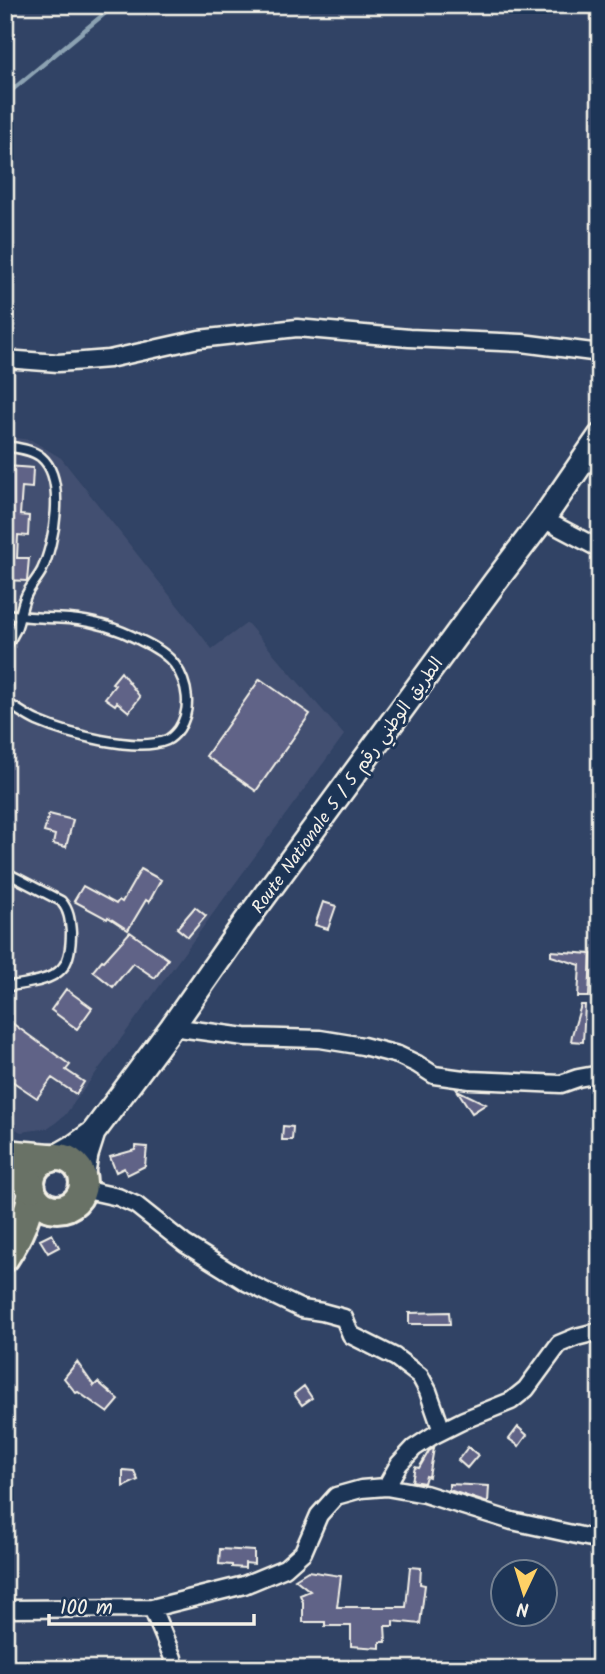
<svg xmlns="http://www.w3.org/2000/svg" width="605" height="1674" font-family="Kalam,'Playpen Sans Arabic',sans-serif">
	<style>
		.built { fill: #435071 }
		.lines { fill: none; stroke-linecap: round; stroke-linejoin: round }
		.stream { stroke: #8ca2b2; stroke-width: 4.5 }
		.building { fill: #616387; stroke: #f4f1e8; stroke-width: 2 }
		.service-casing { stroke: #f4f1e8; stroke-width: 13 }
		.minor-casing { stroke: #f4f1e8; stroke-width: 21 }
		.secondary-casing { stroke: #f4f1e8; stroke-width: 28 }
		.primary-casing { stroke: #f4f1e8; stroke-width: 32 }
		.trunk-casing { stroke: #f4f1e8; stroke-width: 33 }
		.service { stroke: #1d3557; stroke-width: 8 }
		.minor { stroke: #1d3557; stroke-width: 16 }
		.secondary { stroke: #1d3557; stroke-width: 23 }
		.primary { stroke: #697266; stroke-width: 26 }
		.trunk { stroke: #697266; stroke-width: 28 }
		.labels { text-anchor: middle; stroke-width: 6; stroke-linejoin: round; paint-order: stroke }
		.street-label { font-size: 18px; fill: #f4f1e8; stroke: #1d3557 }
	</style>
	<rect width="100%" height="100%" fill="#314365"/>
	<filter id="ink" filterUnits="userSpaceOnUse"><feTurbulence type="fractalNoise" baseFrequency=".0143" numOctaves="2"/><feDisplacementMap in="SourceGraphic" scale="14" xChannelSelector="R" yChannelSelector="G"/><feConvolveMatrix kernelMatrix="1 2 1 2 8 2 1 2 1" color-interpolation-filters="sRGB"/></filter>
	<g filter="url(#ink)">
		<path class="built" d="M5,437L31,440L61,458L212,649L247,623L344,735L65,1115L49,1128L21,1132L5,1123Z"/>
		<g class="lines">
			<path class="stream" d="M5,102L12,90L115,5"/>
		</g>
		<path class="building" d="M7,466L33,468L32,488L22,487L20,515L29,516L28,536L18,535L17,558H29L27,581L5,580Z
			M121,672L140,697L129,712L117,702L115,705L105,698L115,685L112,683Z
			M260,679L310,714L256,791L206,756Z
			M49,814L73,820L66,847L53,844L55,835L44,832Z
			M141,869L161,880L149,902L146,900L128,930L108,917L107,919L74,901L83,886L116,904L119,900L122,902Z
			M323,902L336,906L328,929L315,925Z
			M195,907L206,916L188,937L177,928Z
			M130,932L168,959L155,978L133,963L113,987L93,971L102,960L104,961Z
			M551,951L591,954L589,997H578L580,965L551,956Z
			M66,989L92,1008L77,1029L51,1010Z
			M581,1005H585L583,1042L571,1041L572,1035Z
			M5,1018L70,1065L66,1070L84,1082L76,1094L52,1078L37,1098L6,1077L12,1068L5,1065Z
			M457,1090L486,1104L472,1113Z
			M283,1126L293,1127L292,1140H282Z
			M136,1146L147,1147L145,1166L127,1175L124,1168L116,1172L110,1157L135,1150Z
			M52,1234L59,1247L48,1253L40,1240Z
			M449,1312L450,1324H409V1313Z
			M77,1362L94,1386L98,1382L119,1400L108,1413L78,1392L76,1393L64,1378Z
			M304,1386L312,1398L302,1405L294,1394Z
			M518,1427L527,1435L519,1446L509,1439Z
			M468,1447L478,1455L467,1468L458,1460Z
			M434,1448L429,1477L426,1476L424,1483L412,1481L415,1467L419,1468L429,1451Z
			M123,1470L134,1471L138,1480L123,1487Z
			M449,1484L489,1486L488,1503L449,1490Z
			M220,1549L254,1551V1564L245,1563V1568L232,1567V1565L219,1564Z
			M410,1567L421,1568L420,1584L425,1585L420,1624L393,1621V1626H385L386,1642H380V1648L351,1646V1626H325V1622H303V1602L300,1595L310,1591L295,1579L308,1571L341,1576L337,1607H406Z"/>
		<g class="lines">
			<g class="service-casing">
				<path id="service" d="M5,446C16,448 32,449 41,457C67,479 54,544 42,570C37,580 29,587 25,598C21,608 20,619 16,629C13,635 9,642 5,648
					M5,613C26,619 47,617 69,619C93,621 119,629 140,640C151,645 167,654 175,665C188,684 192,709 179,729C175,734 173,737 167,740C137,753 67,734 37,721C26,716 16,708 5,702
					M5,872L61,901C69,910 70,920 71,932C71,963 64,976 33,982C24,984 14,986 5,986"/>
			</g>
			<g class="minor-casing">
				<path id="minor" d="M5,359L58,363L109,359L199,339L297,328L409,338L522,343L600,353
					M543,519L600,549
					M172,1027L245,1037L320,1039L363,1046L398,1055L417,1064L434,1075L470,1080L561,1084L578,1078L600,1074
					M82,1189L118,1197L136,1205L185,1244L246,1282L283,1300L302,1309L322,1312L344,1318L351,1335L395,1357L420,1376L428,1391L442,1431
					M386,1487L399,1464L414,1448L434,1435L464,1420L511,1401L526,1389L559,1344L576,1337L600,1331
					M152,1608L173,1658L172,1669
					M5,1609L152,1608L244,1585L285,1568L303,1552L319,1515L336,1496L361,1489L386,1487L425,1494L512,1521L600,1540"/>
			</g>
			<g class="secondary-casing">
				<path id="secondary" d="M56,1157L75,1146L93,1133L172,1027L244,924L495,582L543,519L600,436
					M82,1178L86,1155L93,1133"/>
			</g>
			<g class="primary-casing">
				<path id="primary" d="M31 1183a26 26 0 1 1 52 0a26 26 0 1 1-52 0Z
					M5,1258C19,1237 28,1216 32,1191"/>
			</g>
			<g class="trunk-casing">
				<path id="trunk" d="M5,1154L49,1158
					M5,1159L16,1168L31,1187"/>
			</g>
			<use href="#service" class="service"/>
			<use href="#minor" class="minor"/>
			<use href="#secondary" class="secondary"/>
			<use href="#primary" class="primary"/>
			<use href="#trunk" class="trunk"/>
		</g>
	</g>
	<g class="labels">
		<g class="street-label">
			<text transform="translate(347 785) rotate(-54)" y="6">Route Nationale 5 / الطريق الوطني رقم 5</text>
		</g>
	</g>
	<rect width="605" height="1674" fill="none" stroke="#1d3557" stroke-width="28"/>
	<rect x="14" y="14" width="577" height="1646" fill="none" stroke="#f4f1e8" stroke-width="2.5" filter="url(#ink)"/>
	<g transform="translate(524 1593) rotate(184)"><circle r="33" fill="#1d3557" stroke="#738091" stroke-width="2"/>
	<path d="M0-5L12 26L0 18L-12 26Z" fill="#ffd166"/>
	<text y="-10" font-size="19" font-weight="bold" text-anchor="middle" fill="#f4f1e8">N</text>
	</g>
	<path d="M49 1614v10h205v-10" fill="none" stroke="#f4f1e8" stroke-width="3.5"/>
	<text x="60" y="1614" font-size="21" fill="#f4f1e8" stroke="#1d3557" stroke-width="5" paint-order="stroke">100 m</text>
</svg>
